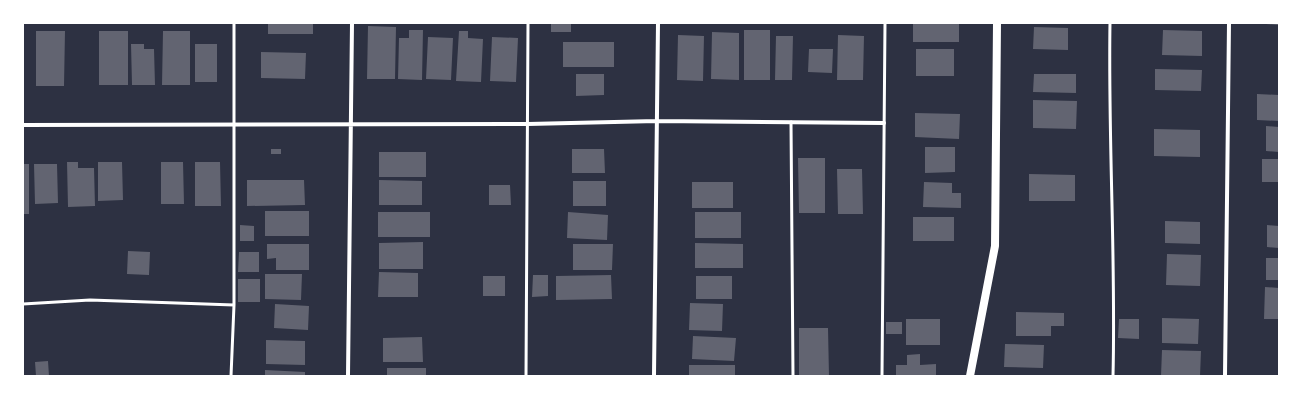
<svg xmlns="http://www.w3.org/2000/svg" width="1302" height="399" font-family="'Archivo Narrow',sans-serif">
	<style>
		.building { fill: #626471 }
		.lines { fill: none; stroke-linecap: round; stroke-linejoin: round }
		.service { stroke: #fff; stroke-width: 3 }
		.minor { stroke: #fff; stroke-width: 4 }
		.secondary { stroke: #fff; stroke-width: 8 }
	</style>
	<rect width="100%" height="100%" fill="#2d3142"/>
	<path class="building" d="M268,23H313V34H268Z
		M551,23H571V32H551Z
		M913,23H959V42H913Z
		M1267,23H1279V25L1266,24Z
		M368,26L396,27L395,79H367Z
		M1034,27L1068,28V50L1033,49Z
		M409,30H423L422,80L398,79L399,38H409Z
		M744,30H770V80H744Z
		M1163,30L1202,31V56L1162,55Z
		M36,31H65L64,86H36Z
		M99,31H128V85H99Z
		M163,31H190V85H162Z
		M459,31H468V38L483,39L481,82L456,81Z
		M712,32L739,33V80L711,79Z
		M678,35L704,36L703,81L677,80Z
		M838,35L864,36L863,80H837Z
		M776,36H793L792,80H775Z
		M428,37L453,38L451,80L426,79Z
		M492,37L518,38L516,82L490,81Z
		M563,42H614V67H563Z
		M131,44H144V49H154L155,85H132Z
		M195,44H217V82H195Z
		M809,49H833L832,73L808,72Z
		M916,49H954V76H916Z
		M261,52L306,53L305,79L261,78Z
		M1155,69L1202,70L1201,91L1155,90Z
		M576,74H604V95L576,96Z
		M1034,74H1076V93L1033,92Z
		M1257,94L1279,95V121L1257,120Z
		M1033,100L1077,101L1076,129L1033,128Z
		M915,113L960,114L959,139L915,137Z
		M1266,126L1279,127V152L1266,151Z
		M1154,129L1200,130V157L1154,156Z
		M925,147H955V172L925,173Z
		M271,149H281V154H271Z
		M572,149H604L605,173H572Z
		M379,152H426V177H379Z
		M798,158H825V213H799Z
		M1262,159H1279V182H1262Z
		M67,162H78V168H94L95,206L68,207Z
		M98,162H122L123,200L98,201Z
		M161,162H183L184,204H161Z
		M195,162H220L221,206H195Z
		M23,164H29V214H23Z
		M34,164H57L58,203L35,204Z
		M837,169H862L863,214H838Z
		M1029,174L1075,175V201H1029Z
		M247,180H304L305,205L247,206Z
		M379,180L422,181V205H379Z
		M573,181H606V206H573Z
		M692,182H733V208H692Z
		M924,182L952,183V193H961V208L923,207Z
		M489,185H510L511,205H489Z
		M265,211H309V236H265Z
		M378,212H430V237H378Z
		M568,212L608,215L607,240L567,238Z
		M695,212H741V238H695Z
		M913,217H954V241H913Z
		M1165,221L1200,222V244L1165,243Z
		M240,225L254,226V241H240Z
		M1267,225L1279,226V248L1267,247Z
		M423,242V269H379V243Z
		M695,243L743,244V268H695Z
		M267,244H309V270H276V258L267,259Z
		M573,244H613L612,270H573Z
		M128,251L150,252L149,275L127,274Z
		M239,252H259V272H238Z
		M1167,254L1201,255L1200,286L1166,285Z
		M1266,258H1279V280H1266Z
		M379,272L418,273V297H378Z
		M265,274H302L301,300L265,299Z
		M533,275H548V296L532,297Z
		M611,275L612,299L556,300V276Z
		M483,276H505V296H483Z
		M696,276H732V299H696Z
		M238,279H260V302H238Z
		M1265,287L1279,288V319H1264Z
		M690,303L723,304L722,331L689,330Z
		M275,304L309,306L308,330L274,328Z
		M1016,312L1064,313V326H1051V336H1016Z
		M1162,318L1199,319L1198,344L1162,343Z
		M906,319H940V345H906Z
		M1119,319H1139V339L1118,338Z
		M886,322H902V334H886Z
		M799,328H828L829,376H799Z
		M693,336L736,338L734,361L692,359Z
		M422,337L423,362H383V338Z
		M266,340L305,341V365L266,364Z
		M1005,344L1044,345L1043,368L1004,367Z
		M1162,350L1201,351L1200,376H1161Z
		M920,354V365L936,364V376H896V365H907V355Z
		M48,361L49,376H36L35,362Z
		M689,365H735V376H689Z
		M387,368H426V376H387Z
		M265,370L305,372V376H265Z"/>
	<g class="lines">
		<path class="service" d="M1110,23C1108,141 1116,258 1113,376
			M791,122L793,376
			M23,304L90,300L234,305
			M231,376L234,305V23
			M526,376L528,23
			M882,376L885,23"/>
		<path class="minor" d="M23,125L528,124L657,121L884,123
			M348,376L352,23
			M654,376L658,23
			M1225,376L1229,23"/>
		<path class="secondary" d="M970,376L995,246L997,23"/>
	</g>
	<rect width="1302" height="399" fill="none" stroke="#ffffff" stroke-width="48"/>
</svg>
